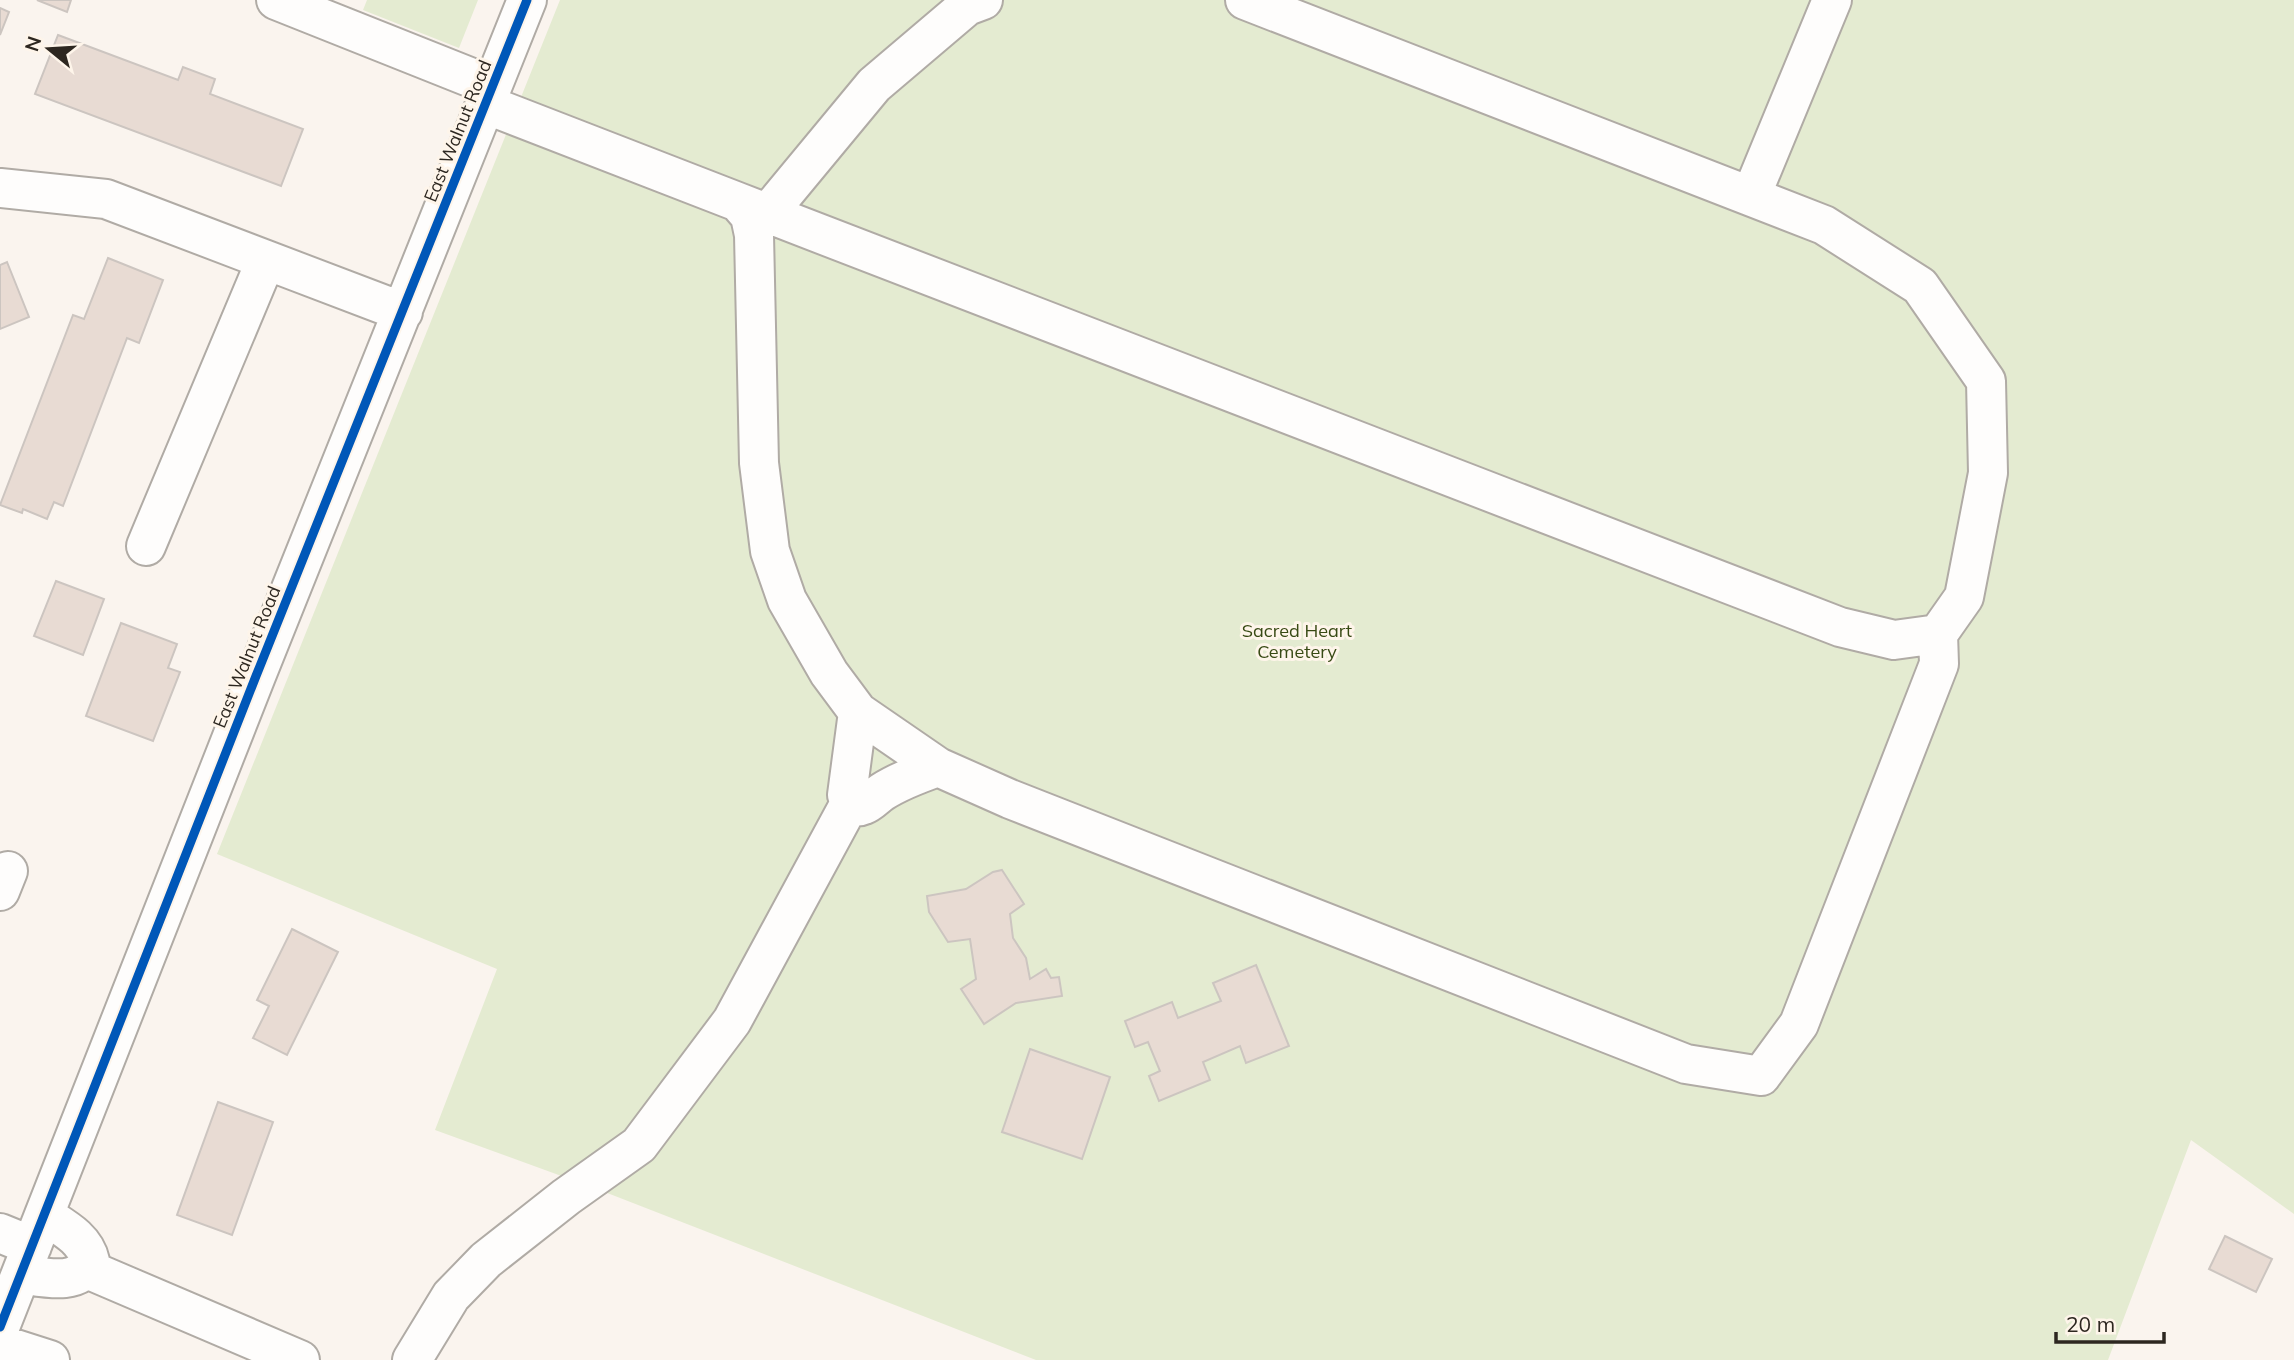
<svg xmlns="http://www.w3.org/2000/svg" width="2294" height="1360" font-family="Mulish,sans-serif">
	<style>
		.green { fill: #e4ebd1 }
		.building { fill: #e8dbd3; stroke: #ccc5c0; stroke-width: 2 }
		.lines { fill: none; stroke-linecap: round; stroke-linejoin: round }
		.minor-casing { stroke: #b0aba5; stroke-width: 42 }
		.minor { stroke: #fefdfc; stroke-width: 38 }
		.cycleway-casing { stroke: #fef5ea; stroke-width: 13 }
		.cycleway { stroke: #0057b8; stroke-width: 9 }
		.labels { text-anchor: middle; stroke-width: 6; stroke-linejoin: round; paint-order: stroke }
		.street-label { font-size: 18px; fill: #2d2720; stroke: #fef5ea }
		.park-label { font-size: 18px; fill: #384a14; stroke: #fef5ea }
	</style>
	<rect width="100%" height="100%" fill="#faf4ee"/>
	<path class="green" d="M367,0H478L459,48L363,10Z
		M560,0H2294V1214L2191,1140L2108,1360H1036L597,1189L435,1130L497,969L217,854Z"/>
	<path class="building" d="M37,0H71L67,12Z
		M0,8L9,12L0,35Z
		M58,35L178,80L183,67L215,79L210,94L303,129L281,186L35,94Z
		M108,258L163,280L139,343L127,338L63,506L54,502L47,519L23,509L22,513L0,505L73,315L84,319Z
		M7,262L29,317L0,329V265Z
		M56,581L104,599L83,655L34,636Z
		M121,623L177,644L168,668L180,672L153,741L86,716Z
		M1002,870L1024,904L1010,914L1013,938L1026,958L1030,979L1046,969L1051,978L1059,977L1062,996L1016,1003L984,1024L961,989L976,979L970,939L948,942L929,912L927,896L966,889L993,872Z
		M292,929L338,952L287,1055L253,1038L269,1006L257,1000Z
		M1256,965L1289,1046L1246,1063L1240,1046L1203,1062L1210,1080L1159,1101L1149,1076L1160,1071L1148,1042L1135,1047L1125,1021L1172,1002L1178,1018L1221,1001L1213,983Z
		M1030,1049L1110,1077L1082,1159L1002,1132Z
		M218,1102L273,1122L232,1235L177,1215Z
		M2225,1236L2272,1259L2256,1292L2209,1269Z"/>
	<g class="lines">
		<g class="minor-casing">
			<path id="minor" d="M276,0L492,86
				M485,104L738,202L750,216L754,235L759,463L770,551L787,600L829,673L858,712L938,767L1010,799L1686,1064L1761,1076L1799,1024L1939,664L1938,634
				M0,188L106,199L403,312
				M1751,196L1832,0
				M738,202L1840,627L1894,640L1938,634L1964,597L1988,473L1986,381L1920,286L1824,225L1245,0
				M768,213L874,85L967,6L983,0
				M146,546L266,260
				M858,712L847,795C850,803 855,809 864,805C870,803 876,796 882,792C899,781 918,774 938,767
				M0,891L8,871
				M0,1233L32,1246
				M87,1269L300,1360
				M21,1274C43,1277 79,1287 90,1261C85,1238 62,1227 44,1215
				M0,1327L256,676L527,0
				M0,1344L50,1360
				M412,1360L451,1296L486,1260L566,1197L639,1145L732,1021L850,803"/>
		</g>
		<use href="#minor" class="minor"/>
		<g class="cycleway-casing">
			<path id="cycleway" d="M0,1327L256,676L527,0"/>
		</g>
		<use href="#cycleway" class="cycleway"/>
	</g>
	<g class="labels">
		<g class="street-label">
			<text transform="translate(458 131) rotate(-68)" y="6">East Walnut Road</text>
			<text transform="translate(247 657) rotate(-68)" y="6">East Walnut Road</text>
		</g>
		<g class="park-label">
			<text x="1297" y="637">Sacred Heart<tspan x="1297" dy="21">Cemetery</tspan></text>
		</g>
	</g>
	<g transform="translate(49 49) rotate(288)" stroke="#fef5ea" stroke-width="5" paint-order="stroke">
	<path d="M0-5L12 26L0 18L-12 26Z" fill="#2d2720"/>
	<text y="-10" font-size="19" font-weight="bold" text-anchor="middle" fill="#2d2720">N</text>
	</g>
	<path d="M2056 1332v10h108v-10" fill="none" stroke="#2d2720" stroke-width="3.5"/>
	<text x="2066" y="1332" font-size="21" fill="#2d2720" stroke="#fef5ea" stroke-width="5" paint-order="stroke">20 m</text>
</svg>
